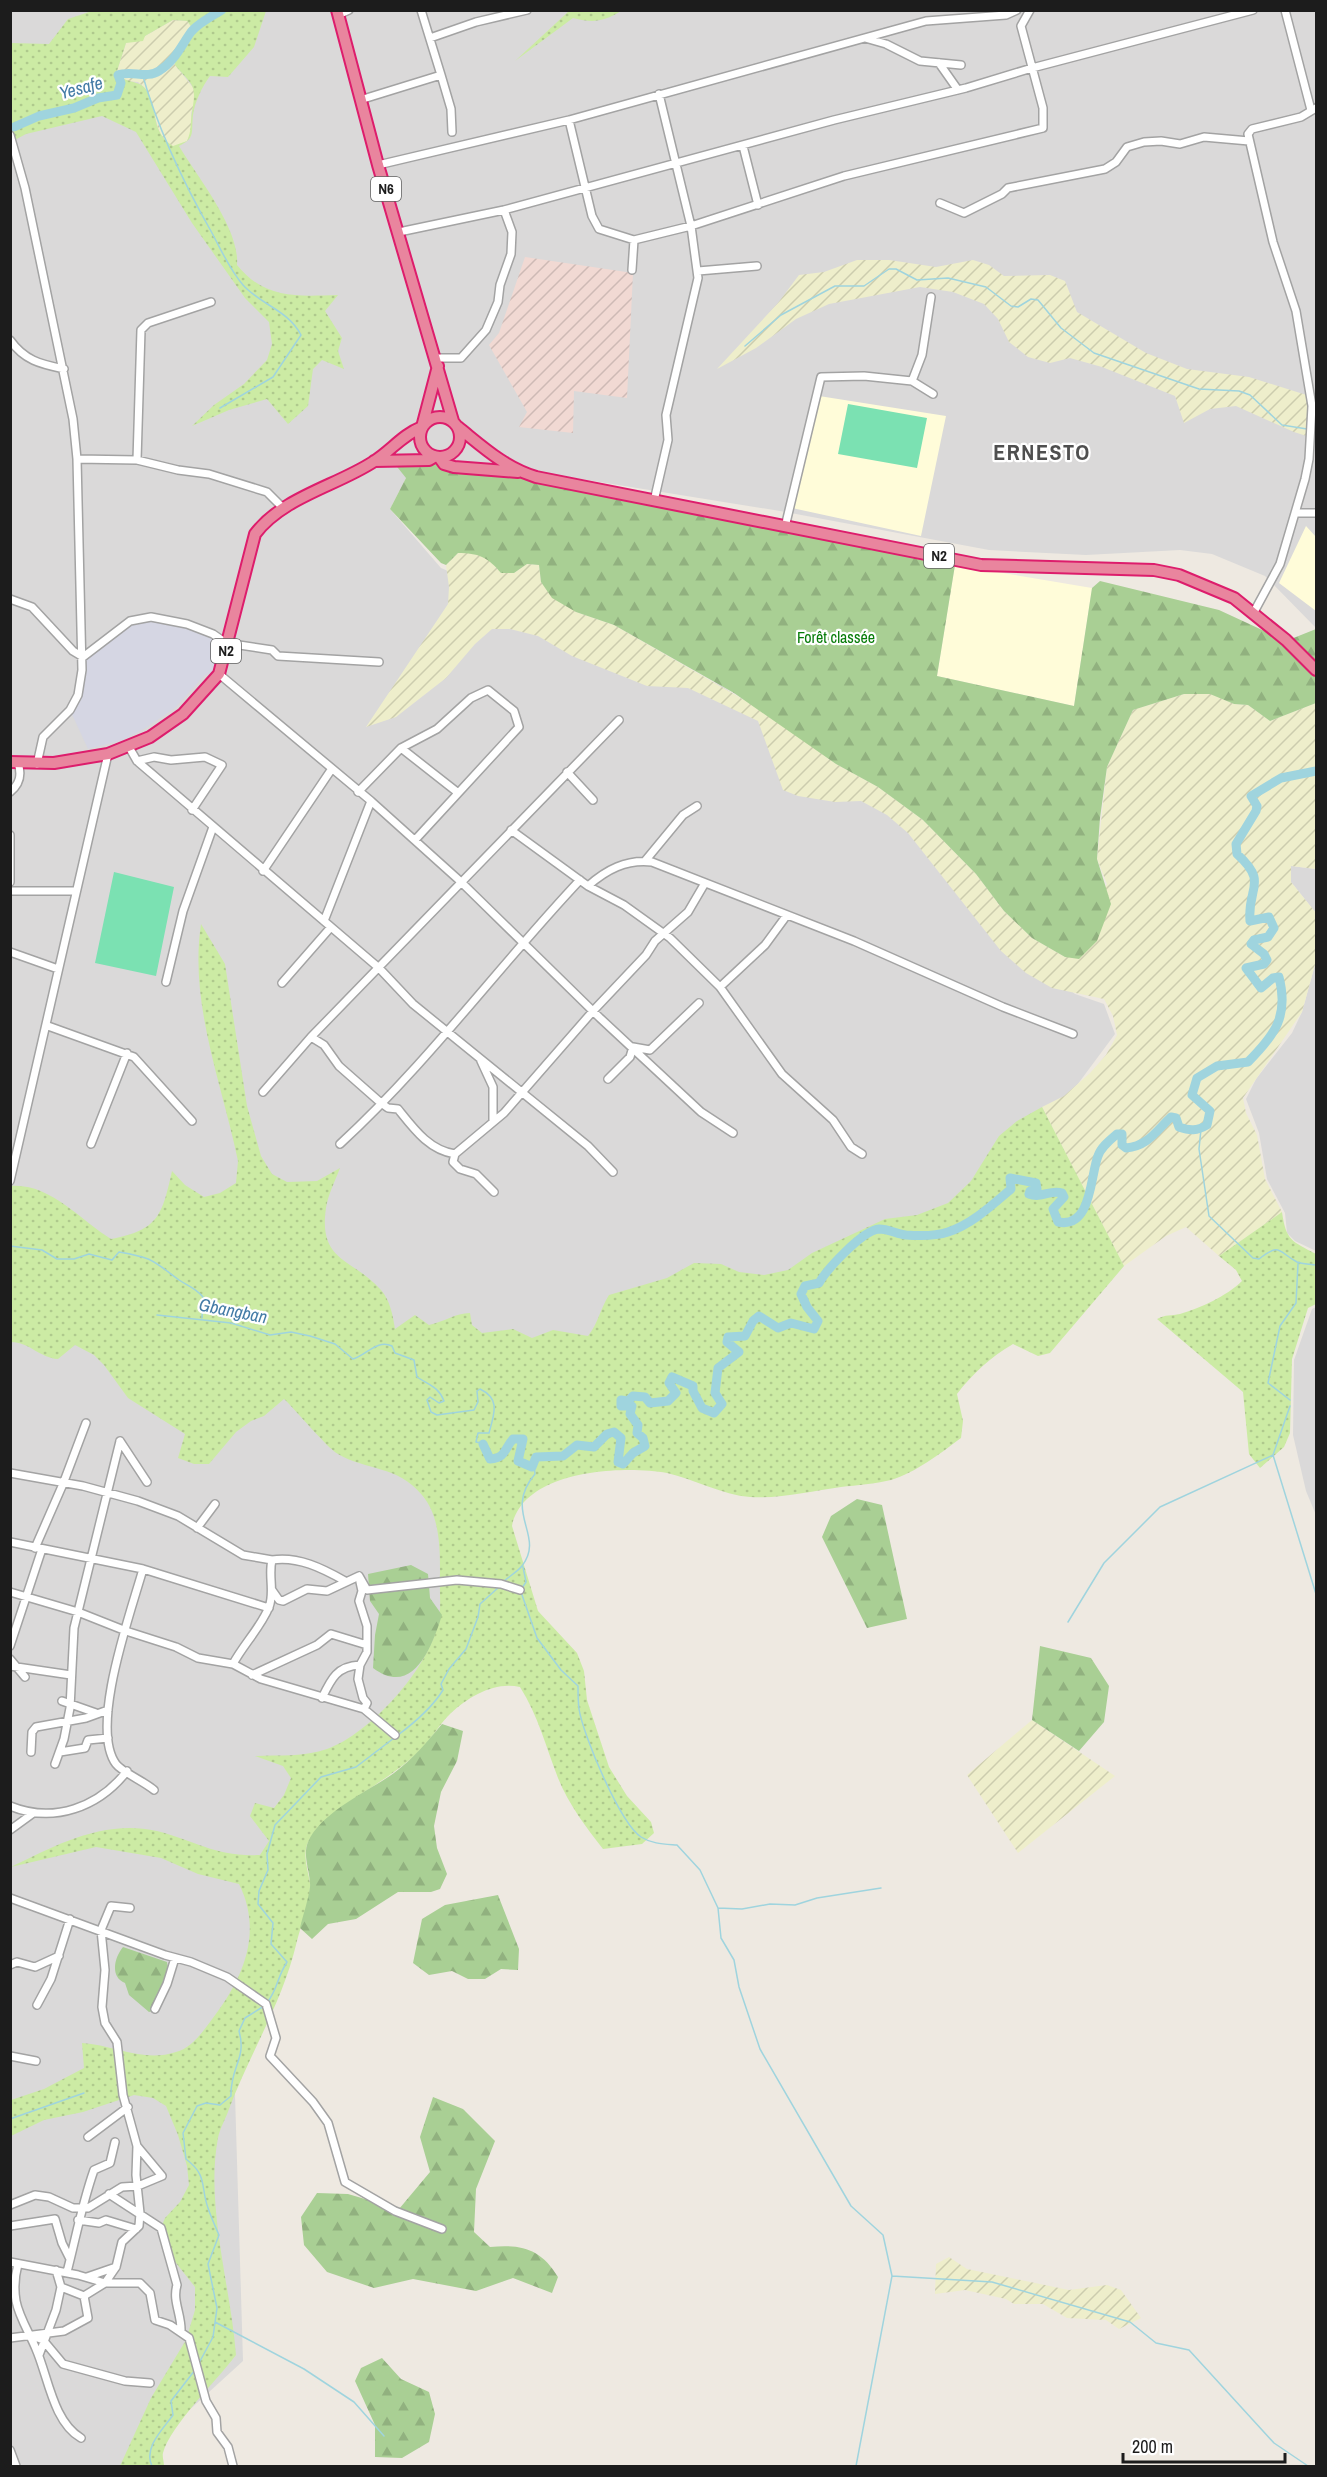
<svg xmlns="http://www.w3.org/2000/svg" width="1327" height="2477" font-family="'Archivo Narrow',sans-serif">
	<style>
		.residential { fill: #dad9d9 }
		.education { fill: #fffcd9 }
		.military { fill: url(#military-furrows) }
		.farmland { fill: url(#farmland-furrows) }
		.grass { fill: url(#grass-dots); fill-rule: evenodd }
		.forest { fill: url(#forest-firs) }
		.pitch { fill: #7be1b2 }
		.plaza { fill: #d5d6e3 }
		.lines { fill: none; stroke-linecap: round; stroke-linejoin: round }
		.stream { stroke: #9fd4de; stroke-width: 1.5 }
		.river { stroke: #9fd4de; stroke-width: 9 }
		.minor-casing { stroke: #a3a3a3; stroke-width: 10 }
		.highway-casing { stroke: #dd1d6c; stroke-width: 14 }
		.minor { stroke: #fff; stroke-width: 7 }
		.highway { stroke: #e9859e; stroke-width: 10 }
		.labels { text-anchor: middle; stroke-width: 4.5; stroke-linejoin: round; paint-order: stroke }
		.shield { fill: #fff; stroke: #606060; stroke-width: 1.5 }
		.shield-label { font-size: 15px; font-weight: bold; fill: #1c1c1c }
		.park-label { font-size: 16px; fill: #077c09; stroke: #fff }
		.water-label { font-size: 18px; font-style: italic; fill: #437ba6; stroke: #fff }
		.district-label { font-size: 22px; font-weight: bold; letter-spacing: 1.5px; fill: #4f4f4f; stroke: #fff }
	</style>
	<defs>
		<pattern id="military-furrows" width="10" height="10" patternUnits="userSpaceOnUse" patternTransform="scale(1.5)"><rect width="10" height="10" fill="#f1d9d3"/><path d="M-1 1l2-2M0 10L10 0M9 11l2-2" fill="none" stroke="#cebab5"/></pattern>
		<pattern id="farmland-furrows" width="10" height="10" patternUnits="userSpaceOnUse" patternTransform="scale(1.5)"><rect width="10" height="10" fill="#eeeecb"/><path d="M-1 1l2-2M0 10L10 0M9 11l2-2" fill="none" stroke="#ccccae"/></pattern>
		<pattern id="grass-dots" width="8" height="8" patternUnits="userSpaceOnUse" patternTransform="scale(1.5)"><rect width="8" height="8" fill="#cceba4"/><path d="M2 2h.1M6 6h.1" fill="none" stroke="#afc98d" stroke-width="1.8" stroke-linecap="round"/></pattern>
		<pattern id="forest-firs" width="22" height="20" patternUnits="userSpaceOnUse" patternTransform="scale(1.5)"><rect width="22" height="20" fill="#a9cf94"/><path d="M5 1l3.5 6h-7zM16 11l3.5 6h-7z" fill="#91b17f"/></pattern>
	</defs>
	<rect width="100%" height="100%" fill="#eee9e1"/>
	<path class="residential" d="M11,11H1316V628L1265,576L1212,554L1180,550L1086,555L989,550L780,511L513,468L406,478L390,509L441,568L722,686L914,823L989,923L1075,994L1104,1004L1115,1034L791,1470L523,1381L467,1635L292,1836L234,2061L243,2361L128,2466H11Z
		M1291,866L1316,869V913L1291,882Z
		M1316,961V1251L1295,1241L1287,1233L1285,1213L1267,1179L1259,1133L1246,1099L1256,1079L1292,1033L1302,1012Z
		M1316,1307V1515L1306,1491L1293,1435L1294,1360L1312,1309Z"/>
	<path class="education" d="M819,396L946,416L921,536L792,508Z
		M1306,526L1316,537V611L1279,583Z
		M955,565L1092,588L1074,706L937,676Z"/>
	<path class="military" d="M525,257L633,273L627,398L574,391L573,433L519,427L527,412L489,345L499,333Z"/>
	<path class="farmland" d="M173,20L187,21L193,29L175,65L195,90L196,99L191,113L192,130L187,141L173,147L161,138L147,90L138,82L126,81L117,71L126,43L145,36Z
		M857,260H889L936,267L973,260L989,265L1004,276L1050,275L1065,281L1077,312L1146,353L1187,369L1249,377L1316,398V439L1294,432L1236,406L1210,409L1184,423L1175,396L1102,367L1070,358L1050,363L1028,357L1009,342L998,319L984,304L953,292L920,287L829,304L796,319L756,348L717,369L778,303L799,275L824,272Z
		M458,553H478L492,562L501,573H514L527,564L539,565L541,582L576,612L614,625L765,712L836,764L878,787L923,820L976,874L1004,911L1032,938L1065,957L1107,884L1097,859L1107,767L1133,710L1184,694H1211L1234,704L1248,705L1270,721L1316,703V869L1291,866V882L1316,913V961L1302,1012L1243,1098L1246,1113L1257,1135L1265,1179L1282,1212L1219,1256L1186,1227L1166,1236L1124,1266L1042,1107L1064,1096L1090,1073L1106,1055L1117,1035L1113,1016L1104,999L1052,988L1026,973L1001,951L908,833L887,815L861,801L835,802L798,796L783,790L758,721L688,688L647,686L572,656L538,636L510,629H492L475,644L446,678L396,717L366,727L448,604L449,587L446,565Z
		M1032,1720L1115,1776L1018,1853L967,1775Z
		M949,2257L967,2269L1069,2290L1107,2285L1121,2290L1141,2318L1119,2329L1106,2320L1067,2318L1043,2304H1014L1006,2299L965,2290L935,2294L936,2264Z"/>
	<path class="grass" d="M92,11H266L254,47L228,77L210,76C202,87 195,101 193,115C191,132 196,138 179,146C198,178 240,229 237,265C265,300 298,296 338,295L325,311L342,338L338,351L344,369L322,360L313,369L308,406L288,424L267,399L229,410L192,426L214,405L244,384L267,360L272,344L269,322L245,298L192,223L136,132L102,116L26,134L11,142V43L49,44L68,19ZM173,20L187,21L193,29L175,57V65C193,87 197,83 192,112C190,123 192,130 187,141L173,146C150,131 159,112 147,91C140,78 122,85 117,71L126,43L143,41L145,36Z
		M569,11H621C603,22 593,23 573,18L515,61Z
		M201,924L225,964L247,1106L261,1156L272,1174L287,1182L317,1181L340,1168C335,1181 328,1195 326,1208C318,1263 353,1258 381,1290C390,1300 393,1316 395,1329L415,1315L429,1325C444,1322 455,1313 470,1313L472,1325L482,1333L513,1329L532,1338L553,1330L588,1336C598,1324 600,1309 609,1295L667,1278L694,1263L721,1264L739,1272L764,1275L788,1270L812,1253L885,1219L917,1215L948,1203L971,1181L999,1136L1017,1121L1042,1107L1124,1266L1050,1353L1038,1356L1013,1344C991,1357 973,1373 957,1394L963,1421L961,1438C941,1453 915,1473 891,1480C875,1484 857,1485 841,1487C812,1491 779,1499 750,1497C722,1495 694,1479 667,1473C622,1465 523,1470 512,1526L538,1611L577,1653L584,1671L587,1700L609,1767L627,1796L651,1822L654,1833L642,1844L603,1849C586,1827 569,1805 558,1778C546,1747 538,1715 520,1687C496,1681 469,1696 451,1713C440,1723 433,1737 422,1748C388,1784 341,1798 310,1839C301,1851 308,1870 310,1883C311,1898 300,1929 296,1945C282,2003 250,2053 229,2109C226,2118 220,2128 218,2138C205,2205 231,2288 236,2355C218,2379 170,2426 163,2453C162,2456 164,2462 164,2466H120L151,2398L186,2340L195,2310V2287L165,2249L160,2230L165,2218L180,2202L189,2185L187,2166L178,2135L166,2106L153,2098L134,2095L83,2112L44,2120L11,2136V2100L44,2089L84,2068L82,2043C114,2045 144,2063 176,2052C191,2048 201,2034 210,2022C242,1981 264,1934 239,1884L198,1874L161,1858L96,1847L11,1867C56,1845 104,1819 157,1831C196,1841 216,1857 260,1855L269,1841L250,1816L255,1803L274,1808L284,1795L291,1778L283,1766L255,1756C278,1755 305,1757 327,1749C370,1734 429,1668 438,1623C442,1608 439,1589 440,1573C440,1548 440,1516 422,1495C397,1465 367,1471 338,1454C327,1448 296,1410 284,1399L264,1416L251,1421L236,1432L209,1464H194L178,1458L185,1434L128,1398L104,1365L94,1355L75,1345L58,1359C40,1358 29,1342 11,1342V1186C50,1183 80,1220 111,1239C159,1230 162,1215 172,1171L185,1185L204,1197L220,1193L236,1183L238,1161C222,1083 189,1004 201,924Z
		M1282,1212C1286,1241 1292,1241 1316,1254V1304L1308,1308L1292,1359L1290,1433L1284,1447L1260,1468L1249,1454L1243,1392L1157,1319C1166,1314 1171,1316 1180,1314C1200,1308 1227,1296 1242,1281L1236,1270L1219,1256Z"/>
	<path class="forest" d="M390,458L490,465L937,554L955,565L937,676L1074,706L1092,588L1100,581L1219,610L1286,641L1316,629V703L1270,721L1248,705L1234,704L1210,694H1184L1133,710L1107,767L1100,818L1097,859L1111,904L1097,941L1079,959L1065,957L1032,938L1004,911L976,874L923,820L878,787L836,764L734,693L614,625L576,612L552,598L541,582L539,565L527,564L514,573H501C488,557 478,553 458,553L446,565L441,563L390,509L406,478Z
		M857,1499L882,1505L907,1619L867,1628L822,1537L831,1516Z
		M411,1565L428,1574L430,1598L442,1615C432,1647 413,1698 373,1668L375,1635L379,1614L370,1601L368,1574Z
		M1040,1646L1091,1658L1109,1686L1104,1722L1079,1751L1032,1720Z
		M442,1724L463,1731L457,1761L441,1792L434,1826L437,1848L447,1874L440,1889L431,1892H398L356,1919L328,1924L312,1939L300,1928C303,1915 308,1901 310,1887C311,1873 302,1856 308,1842C321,1812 369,1791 394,1773C413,1759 427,1742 442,1724Z
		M498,1895L519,1949L518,1970L501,1969L485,1979H468L452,1971L429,1975L413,1963L422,1919L445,1905Z
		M123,1947L167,1962L169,1974L153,2011L149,2012L129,1995L125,1983C110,1977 114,1958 123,1947Z
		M433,2097L463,2109L495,2141L476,2189L474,2232L490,2247C522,2244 541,2249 558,2277L552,2293L513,2278L476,2291L413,2279L374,2288L327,2272L304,2245L301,2217L317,2193L348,2194L399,2209L430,2172L420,2137Z
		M382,2358L401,2379L429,2392L435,2414L429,2442L402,2458L375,2457V2425L355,2381L361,2368Z"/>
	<path class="pitch" d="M848,404L927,418L917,468L838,454Z
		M114,872L174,887L156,976L95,963Z"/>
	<path class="plaza" d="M151,617L187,624L226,643L218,672L205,675L175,708L144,729L123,740L88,749L70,710L78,695L83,657L130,621Z"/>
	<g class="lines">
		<path class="stream" d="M142,73C158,130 183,182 212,233C221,250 230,270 243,285C261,305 288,310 301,335L273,377L220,408
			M745,346L781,315L835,286H864L889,269H896L917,280L948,278L986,287L1011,306L1018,307L1031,299L1038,300L1061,328L1094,353L1199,389L1239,391L1250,395L1282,425L1307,429
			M1201,1129L1199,1149L1209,1216L1253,1258L1259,1259C1281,1242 1278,1252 1297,1262C1302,1264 1311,1264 1316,1265
			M10,1246L42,1250L57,1259H74L89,1254L112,1260L119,1252C154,1258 152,1260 179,1280C188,1286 196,1288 203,1297L202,1318
			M157,1315L231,1323L270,1335L291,1332L310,1336L335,1344L353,1359C367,1355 377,1339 392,1346L395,1353L414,1360L417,1377C429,1385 439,1387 444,1401L439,1403L430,1397L427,1400L431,1412L437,1415L474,1410L478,1402L477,1391L480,1389C501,1399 494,1414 489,1433H478L476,1442L481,1443
			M1290,1400L1268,1383L1280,1326L1296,1303L1298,1264
			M1290,1406L1273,1455L1316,1594
			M504,1581C510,1576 518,1571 522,1566C546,1535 502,1513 535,1474L534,1465
			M522,1588L526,1582L523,1567
			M521,1592L537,1638L561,1670L578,1686C578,1693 578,1701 579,1709C583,1735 620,1823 641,1837C652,1844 664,1844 677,1845L700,1870L718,1908L721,1938L734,1960L739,1987L760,2049L851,2206L883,2235L892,2276L856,2466
			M1068,1622L1104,1563L1160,1507L1273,1455
			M398,1735C414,1723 432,1708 443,1690L441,1684L449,1669L466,1649L478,1617L480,1604L499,1587
			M718,1908L742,1909L770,1904L795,1905L817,1898L881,1888
			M267,2003C278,1989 277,1977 287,1962L271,1944L273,1923L258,1904L259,1891L268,1870L267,1854L275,1825L321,1777L356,1767L394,1738
			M10,2119L84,2093
			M892,2276L992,2282L1130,2322L1156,2343L1189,2350L1274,2443L1308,2466
			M215,2322L304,2369L354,2402L384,2436
			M199,2363L213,2337L217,2308L208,2264L219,2235C215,2226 211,2217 208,2208C200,2185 208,2176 186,2159L183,2133L197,2106L206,2103L220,2105L231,2096C230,2067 247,2059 239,2031L245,2018L264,2006
			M152,2466C143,2448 163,2429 173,2415L171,2401L195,2370"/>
		<path class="river" d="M14,127L39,116L74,108L98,98L117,95L121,83L118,75C131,70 147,79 159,71C175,61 181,46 191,32C198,23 212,16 222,10
			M483,1444L490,1459C506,1458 504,1449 513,1439H523L518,1461L532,1467L536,1457L563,1456L577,1445L594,1447L607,1434L614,1432L621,1438L618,1462L623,1464L633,1453L645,1446L643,1438L637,1433L638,1425L630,1414L632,1406H621V1400L628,1401L633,1396L645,1397L650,1403L668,1401L676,1393L669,1383L672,1377L693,1386V1391L702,1408L714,1413L722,1404L715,1393L718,1368L739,1352L727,1342L728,1337L745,1336L753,1321L759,1316L778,1328L791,1323L814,1329L818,1321L807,1307L801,1294L805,1286L819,1283C827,1269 863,1230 879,1229C889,1229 897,1234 906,1235C919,1236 936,1236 948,1232C972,1224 991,1206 1011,1189L1010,1178L1036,1183L1037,1189L1030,1191L1029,1194C1042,1199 1050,1189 1062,1193L1064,1197L1053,1209L1058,1222C1092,1229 1090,1176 1098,1156C1101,1147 1110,1140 1117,1134H1122V1145L1126,1148C1148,1146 1156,1131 1171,1117L1176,1118L1179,1127C1190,1131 1197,1131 1207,1125L1210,1111L1192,1095L1197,1078L1217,1066L1248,1062C1275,1035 1289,1016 1279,977L1273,978L1261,988L1246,968L1264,964L1267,960L1264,954L1251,944L1254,940L1268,937L1274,928L1269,917L1250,921C1247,887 1269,883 1237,854L1236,844L1256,811L1257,806L1251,796L1281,778L1316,771"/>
		<g class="minor-casing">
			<path id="minor" d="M1285,10L1311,110
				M338,15L349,10
				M430,38L476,22L527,10
				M865,38L886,44L920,61L961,65
				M939,63L958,90
				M441,75L451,109L452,132
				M360,100L441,75L421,10
				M569,120L592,216L599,229L634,240L632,270
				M10,135L25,188L73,419L77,459L82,670L78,695L70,710L43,737L37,764
				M743,146L758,205
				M378,165L569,120L926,21L1006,15L1017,10
				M940,203L964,213L1002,194L1008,188L1105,169L1116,162L1127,147L1144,142L1161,141L1180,144L1204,137L1249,141
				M399,232L504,210L834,120L966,88L1032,68L1253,10
				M634,240L691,226L844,176L1043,128V108L1021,26L1030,10
				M698,271L757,266
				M10,340C25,361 41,364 64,369
				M435,358H461L486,330L498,302L500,285L511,254L512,232L504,210
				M912,381L922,355L931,297
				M77,459L137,460L178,470L209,474L267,492L284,509
				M137,460L141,330L148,323L211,302
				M654,501L668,440L666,415L698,278L691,226L659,94
				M1295,513H1316
				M785,527L821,377L864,376L912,381L933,394
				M10,599L32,607L73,651L83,657L130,621L151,617L187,624L213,634L226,643L272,650L278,656L379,662
				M1254,612L1280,564L1305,479L1309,459L1312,406L1296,311L1273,242L1248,134L1252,129L1301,117L1316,108
				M219,674L371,801L460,881L600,1018L701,1112L733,1133
				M129,747L137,761L379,968L413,1004L588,1146L613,1172
				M401,748L457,792
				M137,761L154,757L171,760L205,757L222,765L192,810
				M567,772L593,800
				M10,792C20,784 22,775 18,763
				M358,792L401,748L437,729L471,698L488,690L514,711L519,727L415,840
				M511,830L588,886L624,905L670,938L720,987L782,1074L833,1120L851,1147L862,1154
				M10,835V882
				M645,861L683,815L697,806
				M263,871L331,770
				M588,886C606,870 626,859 652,862L854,941L1003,1007L1073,1034
				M10,891H76
				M324,921L371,801
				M10,952L58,969
				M166,982L183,911L213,827
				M282,983L331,927
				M720,987L765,945L787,915
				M48,1026L134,1057L192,1121
				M311,1037L324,1045L339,1066L381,1103L388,1108L398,1109C414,1129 429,1150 455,1154
				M481,1061L493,1087V1121
				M608,1079L630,1057L633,1047L650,1050L699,1003
				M263,1092L311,1037L619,720
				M91,1144L127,1053
				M340,1144C428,1063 498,967 580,880
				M10,1181L108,754
				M494,1192L476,1174L460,1169L453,1162L455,1154L504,1113L593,1011L646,955L655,941L688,912L705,883
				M120,1441L147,1482
				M10,1473L83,1486L138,1501L178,1516L243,1555L272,1560C268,1576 275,1592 269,1607C261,1627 243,1645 233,1664
				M197,1528L215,1504
				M10,1542L143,1569L269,1608
				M35,1548L63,1484L86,1423
				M272,1560C298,1556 322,1568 345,1581
				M143,1569C131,1612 89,1727 116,1764C122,1772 145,1782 154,1790
				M359,1576L367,1590L457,1580L501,1584L520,1590
				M360,1582L362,1591L359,1601L367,1626V1652L360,1665L358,1679L363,1698L367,1703L364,1709
				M272,1590L279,1600L283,1601L307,1589L327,1591L359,1576
				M10,1592L78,1612L126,1631L176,1647L198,1658L233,1664L261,1679L364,1709L395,1735
				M10,1646L42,1549
				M10,1659L25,1677
				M10,1666L71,1675
				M252,1675L317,1645L331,1634L367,1645
				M322,1698C331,1679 337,1666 360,1665
				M62,1701L96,1713
				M31,1752L32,1732L36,1727L86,1718L108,1710
				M60,1752L85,1748L88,1740L108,1738
				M55,1764L64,1739L70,1708L74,1628L120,1441
				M10,1806C54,1824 99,1807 127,1771
				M10,1830L32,1814
				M10,1898L165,1955L191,1962L227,1977L266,2004L276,2038L270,2056L313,2102L328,2123L345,2182L395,2211L442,2229
				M10,1965L17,1962L35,1967L59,1956
				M37,2005L51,1979L70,1919
				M155,2009L167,1984L175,1958
				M10,2056L36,2061
				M88,2137L128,2107
				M109,2194L161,2228L177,2285C172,2301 182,2315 181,2332
				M10,2205L35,2195L49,2197L73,2208H88L122,2187L138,2186L162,2176L137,2146
				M78,2220L99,2223L106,2220L136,2229
				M10,2226L55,2219L62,2243L70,2259
				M10,2262L78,2275L105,2283H140L150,2293L155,2320L170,2325L189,2338L206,2401L216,2418L217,2432L228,2447L233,2466
				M18,2264C15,2275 14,2289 16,2301C19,2317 30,2334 36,2349C48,2376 53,2422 81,2438
				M67,2272C76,2237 82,2204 94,2170L110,2163L115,2142
				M87,2277L116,2267
				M84,2296L105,2283L116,2267L122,2242L139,2226L140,2213L136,2175L137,2146L123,2095L117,2042L105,2023L102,2007L105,1970L101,1930L111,1906L130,1908
				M31,2335L43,2340L63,2364L125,2381L150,2383
				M10,2338L64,2331L88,2318L84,2296L61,2287L56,2270
				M39,2355L56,2310L61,2287
				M10,2450L16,2466"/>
		</g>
		<g class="highway-casing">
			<path id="highway" d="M337,10L378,165L453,421
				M420 437a20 20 0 1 1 40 0a20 20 0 1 1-40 0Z
				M458,427C483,447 504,467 536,477L981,565L1154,570L1179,575L1234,598L1286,640L1316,670
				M439,457L444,464L454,467L518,472
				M374,461L429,460L434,457
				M10,762L54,763L108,754L150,737L183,714L219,674L255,534C283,497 336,486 373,462C391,451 402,435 422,427L438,366"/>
		</g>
		<use href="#minor" class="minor"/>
		<use href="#highway" class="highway"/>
	</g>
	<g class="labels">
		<g class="shield">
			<rect x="371" y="177" width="30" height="24" rx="4.5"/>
			<rect x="924" y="544" width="30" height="24" rx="4.5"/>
			<rect x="211" y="639" width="30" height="24" rx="4.5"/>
		</g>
		<g class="shield-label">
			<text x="386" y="194">N6</text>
			<text x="939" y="561">N2</text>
			<text x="226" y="656">N2</text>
		</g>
		<g class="park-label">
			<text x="836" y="643">Forêt classée</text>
		</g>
		<g class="water-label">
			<text transform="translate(81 88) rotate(-15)" y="6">Yesafe</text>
			<text transform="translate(233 1311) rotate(11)" y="6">Gbangban</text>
		</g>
		<g class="district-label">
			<text x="1042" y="460">ERNESTO</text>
		</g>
	</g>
	<rect width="1327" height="2477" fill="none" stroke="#1c1c1c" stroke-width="24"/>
	<path d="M1123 2453v9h162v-9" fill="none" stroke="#1c1c1c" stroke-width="3"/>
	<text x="1132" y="2453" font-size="18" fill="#1c1c1c" stroke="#ffffff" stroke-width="4.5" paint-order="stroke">200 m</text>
</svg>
